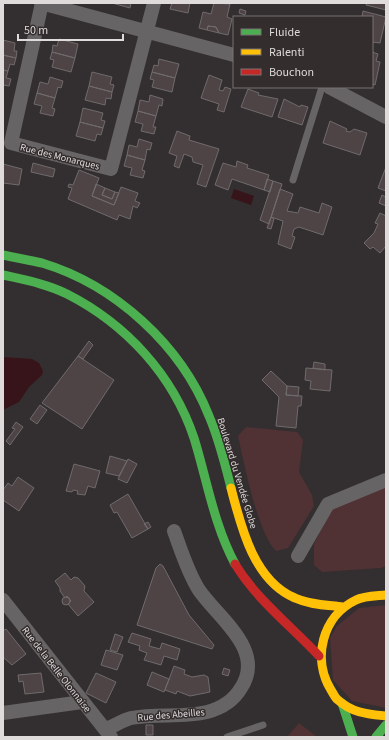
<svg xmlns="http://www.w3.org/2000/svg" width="389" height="740" font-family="'Source Sans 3',sans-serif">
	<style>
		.green { fill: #503134 }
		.water { fill: #37141a }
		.building { fill: #4e4345; stroke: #6f6b6c }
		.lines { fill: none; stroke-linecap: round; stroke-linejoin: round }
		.lane { stroke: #676465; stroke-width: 7 }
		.street { stroke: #676465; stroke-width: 14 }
		.fast { stroke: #4caf50; stroke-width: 9 }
		.slow { stroke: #ffc107; stroke-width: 9 }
		.jam { stroke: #c62828; stroke-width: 9 }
		.labels { text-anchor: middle; stroke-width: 3; stroke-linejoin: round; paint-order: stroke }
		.street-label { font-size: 10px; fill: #dfdbdb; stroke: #342d2e }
	</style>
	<rect width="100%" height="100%" fill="#332e2f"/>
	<path class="green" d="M246,427L297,432L303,440L299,472L312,495L314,506L288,548L276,551C258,534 244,463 238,436Z
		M386,487V566L381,568L322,572L314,565V544L332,508Z
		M386,605V708L352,701L333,680L330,638L337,626L359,608Z
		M299,723L317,737H287Z"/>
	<path class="water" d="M234,189L254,196L251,205L231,198Z
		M3,357L32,359L39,363L43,371L42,375L29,387L19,402L3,410Z"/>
	<path class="building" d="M112,3H131L130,8Z
		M172,3H190L188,13L170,9Z
		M214,3L230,4L227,17L232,19L228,35L219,33L216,27L208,26L207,30L199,28L203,12L211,14Z
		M367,3H386V10L366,5Z
		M240,9L246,11L245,15L239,13Z
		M363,11L386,17L380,43L372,42V17H362Z
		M208,26L216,27L219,33L207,30Z
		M59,39L78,44L75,58L52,52L53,45L57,46Z
		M3,40L15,43L14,51H17L16,58L3,55Z
		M52,52L75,58L71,72L52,67L54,60L50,59Z
		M372,52L378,54L376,61L380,62L375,85L372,84Z
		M3,55L16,58L14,65L10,64L8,71L3,70Z
		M159,59L179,64L175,78L152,72L154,65L158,66Z
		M3,70L8,71L6,78L11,79L9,86L3,85Z
		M92,72L112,77L110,84L114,85L112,92L89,86Z
		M152,72L175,78L172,92L152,87L154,80L150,79Z
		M209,75L222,80L219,90L223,91L225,87L231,89L224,112L217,110L219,104L201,98Z
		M50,77L63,81L61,88L58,87L55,98L37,93L40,82L48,84Z
		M89,86L112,92L111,99L106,98L105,105L85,100Z
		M248,89L259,93L258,95L278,99L272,117L241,107Z
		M37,93L55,98L52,108L55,109L53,116L40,113L42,106L34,104Z
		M150,95L163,99L162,106L159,105L156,116L138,111L140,100L149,102Z
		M284,99L300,107L301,105L308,107L302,125L278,117Z
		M83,108L103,113L101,120L105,121L103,128L80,122Z
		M138,111L156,116L153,127H156L154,134L141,131L143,124L135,122Z
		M330,121L347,129L346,131L350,132L354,129L367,133L360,155L323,143Z
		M80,122L103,128L101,135L97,134L95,141L76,136Z
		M177,131L190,136L189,140L219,149L206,187L197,184L203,165L193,162L192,157L184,154L179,168L174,166L177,156L169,153Z
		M139,139L152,143L150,150L147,149L145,160L127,155L129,145L137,147Z
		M127,155L145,160L142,170L145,171L143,178L130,175L132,168L124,166Z
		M237,161L248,165L247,168L269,175L264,190L232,179L228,190L215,185L223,163L236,167Z
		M33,163L55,169L53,177L31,172Z
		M3,164L22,169L19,185L3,183Z
		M386,167V191L378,188Z
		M79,170L99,178L92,196L114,205L121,187L138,193L135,201L140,203L137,208L133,206L130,219L119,215L117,220L68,199L72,188L68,187L69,184L73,185Z
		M267,179L273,181L270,192L264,190Z
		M273,181L282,184L269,224L260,220Z
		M96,184L105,188L102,195L112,199L115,192L119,193L114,205L92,196Z
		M105,188L115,192L112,199L102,195Z
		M280,189L293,194L287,211L298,213L300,207L319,213L322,203L332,207L323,235L299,227L294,229L292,236L295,237L291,249L278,244L283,221L271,217Z
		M382,195L386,197V206L379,203Z
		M380,213L386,216V246L380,253L373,247L370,249L364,243L374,233L378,224L375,223Z
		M271,217L274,219L271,229L267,228Z
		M89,341L93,345L83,359L78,356Z
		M78,356L114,380L82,429L42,403Z
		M314,362L325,364V370L313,368Z
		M306,368L332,370L330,391L310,389L311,381L305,380Z
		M271,371L287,386L286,395L302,396L301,406H298L296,428L276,426L279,397L262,380Z
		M287,386L299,387L298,396L286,395Z
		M40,405L47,410L37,424L30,419Z
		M16,422L23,427L10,445L6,441L15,429L12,428Z
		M110,456L127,461L119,476L106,473Z
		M128,459L137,464L127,483L118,479Z
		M74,464L100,471L95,488L88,486L85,495L77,494L78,491L73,490L72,492L66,491Z
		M18,477L34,488L19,511L3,500V490L8,483L12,486Z
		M128,494L148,529L132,538L117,512L114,513L110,505Z
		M148,522L151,527L148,529L144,524Z
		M160,564L163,566L189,615L214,645L212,649L137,625L156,568Z
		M65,573L71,580L74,577L78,578L85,586L84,591L94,602L78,616L68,604L71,601L67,596L65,598L60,591V588L55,581Z
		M62 601a4 4 0 1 1 8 0a4 4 0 1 1-8 0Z
		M6,629L26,654L12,665L3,657V631Z
		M132,633L151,639L149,646L160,649L162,643L180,649L177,660L164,656L161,665L144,660L147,653L139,650L140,646L128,642Z
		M115,634L123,637L117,652L110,650Z
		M106,650L123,655L117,670L101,665Z
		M174,666L185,670L184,674L192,677L204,675L208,677L210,692L190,696L177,691L176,694L165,690Z
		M224,668L230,670L228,676L222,674Z
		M152,672L169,679L164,692L147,685Z
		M41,673L44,692L25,694L23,681L19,682L18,675Z
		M96,673L116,682L106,703L86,693Z
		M146,725H153V735H146Z"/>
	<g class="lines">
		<path class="lane" d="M293,180L322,87
			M227,737L263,725"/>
		<path class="street" d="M41,3L234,55
			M42,3L11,143L111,169L154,3
			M329,87L386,117
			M298,556L328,504L386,480
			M3,600L111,737
			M3,713L82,702
			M106,729C114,726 123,720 131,718C156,713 183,718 207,712C222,708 234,700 241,688C266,650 218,618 199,590C188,573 181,550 174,531"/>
		<path class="fast" d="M3,255C16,258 29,260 42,263C115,285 181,345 209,416C219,439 225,464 231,488
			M3,275C25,280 47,284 67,294C126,324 173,375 194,438C207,480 214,525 235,564
			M342,703L353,737
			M376,737L386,725"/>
		<path class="slow" d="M231,488C241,527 254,581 295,598C310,605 327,605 343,607
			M386,595C377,596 364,596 356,600C322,616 312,659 331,690C333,693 335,698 338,700C352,713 368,714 386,716"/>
		<path class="jam" d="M235,564C257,600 290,625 319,656"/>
	</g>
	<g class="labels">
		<g class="street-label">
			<text transform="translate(60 156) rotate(14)" y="4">Rue des Monarques</text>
			<text transform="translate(238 473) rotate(73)" y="4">Boulevard du Vendée Globe</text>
			<text transform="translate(57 669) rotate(52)" y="4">Rue de la Belle Olonnaise</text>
			<text transform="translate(171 714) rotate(-5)" y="4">Rue des Abeilles</text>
		</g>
	</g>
	<rect width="389" height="740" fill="none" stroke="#dfdbdb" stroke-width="8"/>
	<rect x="233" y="16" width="140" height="72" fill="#342d2e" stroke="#787373"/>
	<rect x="241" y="29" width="20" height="6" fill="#4caf50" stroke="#787373"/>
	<text x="269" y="36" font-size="12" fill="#dfdbdb">Fluide</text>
	<rect x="241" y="49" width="20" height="6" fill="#ffc107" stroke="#787373"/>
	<text x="269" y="56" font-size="12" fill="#dfdbdb">Ralenti</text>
	<rect x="241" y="69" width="20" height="6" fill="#c62828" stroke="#787373"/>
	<text x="269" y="76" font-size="12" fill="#dfdbdb">Bouchon</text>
	<path d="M18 34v6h105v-6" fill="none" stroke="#dfdbdb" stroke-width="2"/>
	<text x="24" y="34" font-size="12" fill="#dfdbdb" stroke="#342d2e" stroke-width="3" paint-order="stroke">50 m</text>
</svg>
